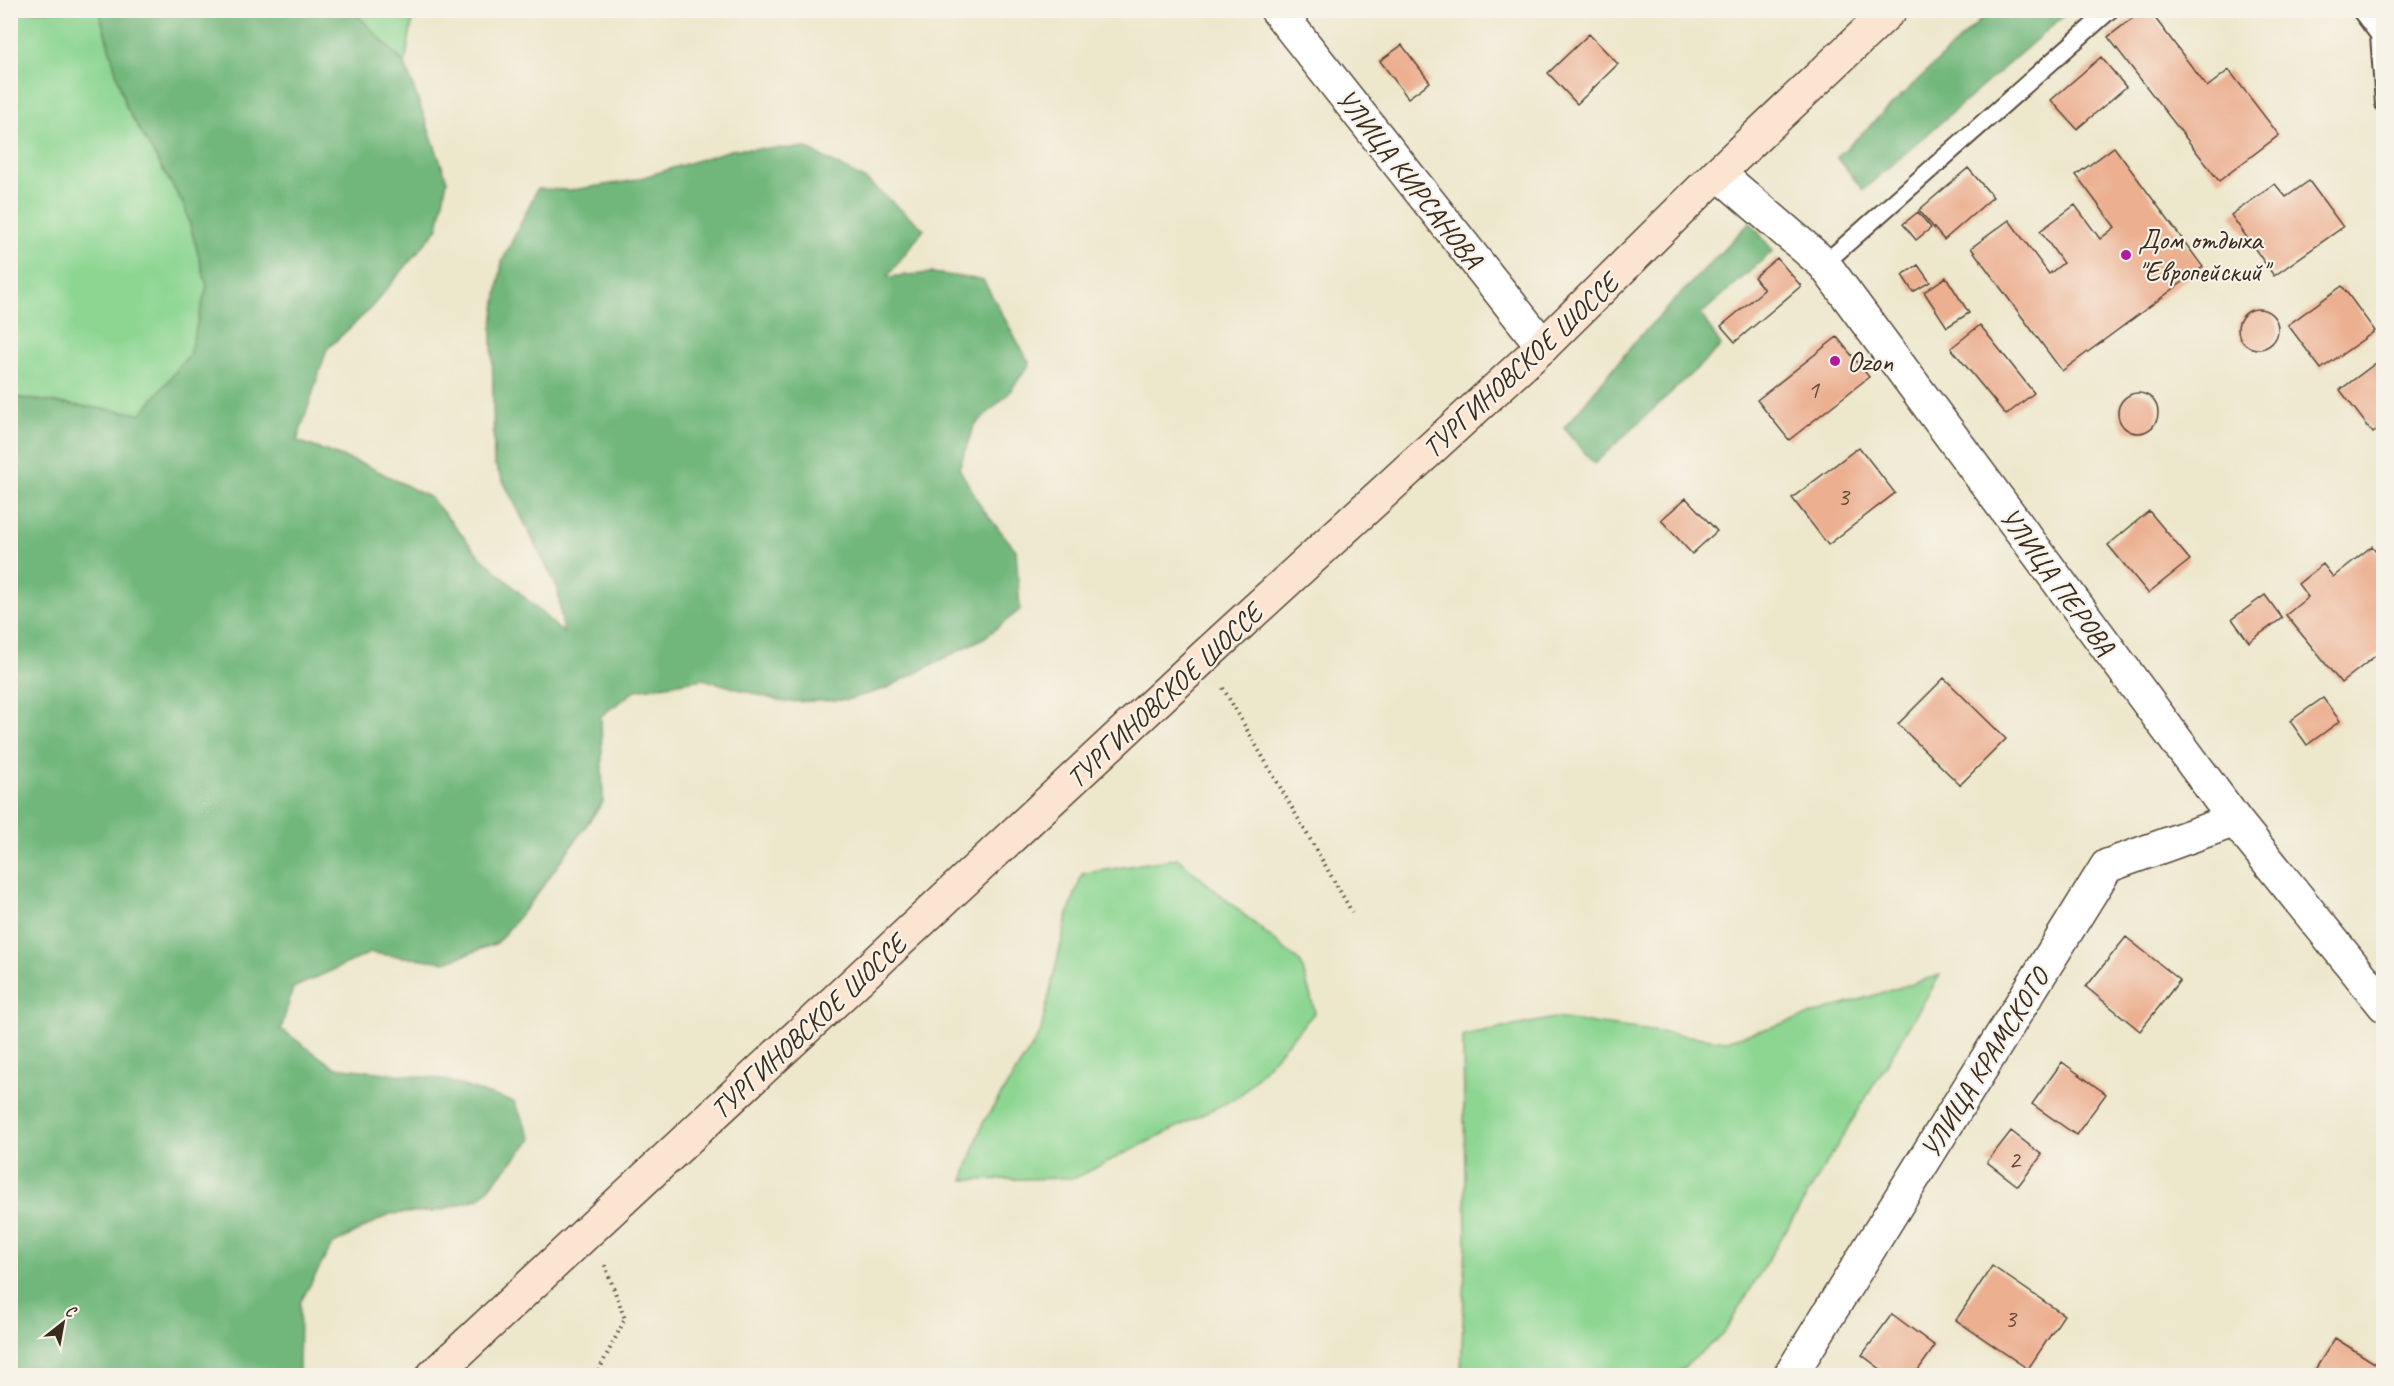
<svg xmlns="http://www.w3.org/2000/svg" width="2394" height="1386" font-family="Caveat,sans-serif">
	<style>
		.green { fill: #8cd692; stroke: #648058; stroke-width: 1.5 }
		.forest { fill: #71b77c; stroke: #56704d; stroke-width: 1.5 }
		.building { fill: #ecaf90 }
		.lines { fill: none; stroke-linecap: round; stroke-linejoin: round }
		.service-casing { stroke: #564638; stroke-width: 20 }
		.minor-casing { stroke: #564638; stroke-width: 36 }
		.secondary-casing { stroke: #564638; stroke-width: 36 }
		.path { stroke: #564638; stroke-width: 4; stroke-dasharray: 1.5 4.5; stroke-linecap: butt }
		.service { stroke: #fff; stroke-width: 16 }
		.minor { stroke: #fff; stroke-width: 33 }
		.secondary { stroke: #fce5d0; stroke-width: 33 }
		.poi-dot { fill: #b5179e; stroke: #f7f3e8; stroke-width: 2 }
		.labels { text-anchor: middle; stroke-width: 4.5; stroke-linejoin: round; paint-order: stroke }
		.number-label { font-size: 26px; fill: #674b3a }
		.street-label { font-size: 28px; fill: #3b2a1e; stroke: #f7f3e8 }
		.poi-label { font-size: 28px; fill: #3b2a1e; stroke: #f7f3e8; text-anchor: start }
	</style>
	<rect width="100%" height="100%" fill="#f7f3e8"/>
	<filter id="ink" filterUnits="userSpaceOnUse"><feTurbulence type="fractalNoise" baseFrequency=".0167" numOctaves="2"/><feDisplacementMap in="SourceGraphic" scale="12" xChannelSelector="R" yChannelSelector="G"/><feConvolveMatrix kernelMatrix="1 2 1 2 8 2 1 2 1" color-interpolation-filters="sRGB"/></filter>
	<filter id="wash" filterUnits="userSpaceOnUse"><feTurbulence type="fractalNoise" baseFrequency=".008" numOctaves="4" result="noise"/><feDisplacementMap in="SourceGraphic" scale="24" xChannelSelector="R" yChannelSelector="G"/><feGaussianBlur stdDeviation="1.35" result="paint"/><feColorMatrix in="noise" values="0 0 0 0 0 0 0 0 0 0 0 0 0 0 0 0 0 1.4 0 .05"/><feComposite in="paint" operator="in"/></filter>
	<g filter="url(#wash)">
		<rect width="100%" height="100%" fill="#ede7cc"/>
		<path class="green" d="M10,11H99L126,107L185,207L207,286L189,355L141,414L21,398L11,399Z
			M353,11H414L405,64Z
			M1177,858L1301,963L1315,1012L1240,1096L1075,1178L963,1180L983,1123L1040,1034L1067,918L1082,874Z
			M1940,975L1724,1333L1675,1375H1461L1466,1242L1463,1036L1555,1018L1726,1041Z"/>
		<path class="forest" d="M99,11H353L405,64L447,180L438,228L369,310L327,349L297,441L368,466L431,498L478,554L563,633L558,589L494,463L492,329L502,262L537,189L572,190L631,181L734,149L806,148L866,180L924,229L887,277L932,273L983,280L1030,364L1008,394L974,426L959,468L983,510L1016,550L1020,610L985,637L885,689L846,700L784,702L703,679L636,690L601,716L603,802L535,897L497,943L446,962L370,953L293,988L281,1029L334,1067L441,1079L514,1102L532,1139L480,1198L438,1211L390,1214L332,1245L300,1303L299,1375H11V399L21,398L141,414L189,355L207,286L185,207L126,107Z
			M1990,11H2069L1863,190L1837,157Z
			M1750,222L1773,251L1701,314L1721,346L1594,464L1564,428L1640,336Z"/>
		<g id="blocks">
			<path class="building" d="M2143,10H2149L2207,87L2229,70L2279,135L2219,181L2108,37Z
				M1589,34L1618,64L1577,104L1548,73Z
				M1402,45L1430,82L1408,98L1380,61Z
				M2101,57L2126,87L2077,129L2051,100Z
				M2114,147L2203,267L2062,371L1971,248L2009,220L2049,274L2063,263L2040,231L2075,205L2100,239L2115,227L2076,175Z
				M1968,168L1993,197L1944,240L1919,210Z
				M2309,181L2343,227L2274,276L2231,215L2275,184L2286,197Z
				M1918,212L1931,228L1916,240L1903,224Z
				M1777,258L1801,286L1735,342L1721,326L1764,290L1754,277Z
				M1918,265L1930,282L1913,292L1902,275Z
				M1946,277L1969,313L1947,327L1924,292Z
				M2342,286L2375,331L2321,369L2288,325Z
				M2238 329a20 20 0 1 1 40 0a20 20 0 1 1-40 0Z
				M1980,325L2034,393L2006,415L1951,348Z
				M1837,337L1869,377L1789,440L1757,400Z
				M2384,357V425L2373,433L2340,390Z
				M2118 413a20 20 0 1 1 40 0a20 20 0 1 1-40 0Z
				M1859,447L1895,493L1828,545L1792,498Z
				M1686,498L1717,531L1692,554L1661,520Z
				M2149,511L2190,560L2148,593L2108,545Z
				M2372,546L2384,561V649L2341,683L2286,615L2308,597L2298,584L2323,564L2333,577Z
				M2265,595L2282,618L2249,642L2232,619Z
				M1944,678L2006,739L1960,785L1898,724Z
				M2323,698L2340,721L2307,745L2290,721Z
				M2126,937L2180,980L2140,1031L2086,987Z
				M2062,1062L2106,1094L2076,1135L2032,1104Z
				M2011,1131L2042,1155L2018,1186L1987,1162Z
				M1992,1266L2064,1315L2028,1369L1956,1320Z
				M1892,1314L1935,1346L1914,1376H1890L1862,1355Z
				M2335,1338L2384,1369V1376H2311Z"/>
		</g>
	</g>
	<g filter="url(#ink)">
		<use href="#blocks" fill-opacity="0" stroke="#564638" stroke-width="1.5"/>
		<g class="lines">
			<g class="service-casing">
				<path id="service" d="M2360,10L2379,35L2384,104
					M1824,264L2110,10"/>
			</g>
			<g class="minor-casing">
				<path id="minor" d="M1277,10L1543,346
					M1718,173L1824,264L2235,820L2384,1005
					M1790,1376L2107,866L2235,820"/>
			</g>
			<g class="secondary-casing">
				<path id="secondary" d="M433,1376L1205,656L1543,346L1718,173L1890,10"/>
			</g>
			<path class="path" d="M1223,688L1352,912
				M596,1376L625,1319L605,1265"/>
			<use href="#service" class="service"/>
			<use href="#minor" class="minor"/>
			<use href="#secondary" class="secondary"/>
		</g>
	</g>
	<g class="poi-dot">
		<circle cx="2126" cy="255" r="6"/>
		<circle cx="1835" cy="361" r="6"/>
	</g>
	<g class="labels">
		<g class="number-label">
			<text x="1813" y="398">1</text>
			<text x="1843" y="505">3</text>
			<text x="2014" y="1168">2</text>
			<text x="2010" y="1327">3</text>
		</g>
		<g class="street-label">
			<text transform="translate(1410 178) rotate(52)" y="10">УЛИЦА КИРСАНОВА</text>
			<text transform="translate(1520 365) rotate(-43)" y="10">ТУРГИНОВСКОЕ ШОССЕ</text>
			<text transform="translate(2058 581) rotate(54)" y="10">УЛИЦА ПЕРОВА</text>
			<text transform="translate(1164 695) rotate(-43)" y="10">ТУРГИНОВСКОЕ ШОССЕ</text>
			<text transform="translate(808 1026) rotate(-43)" y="10">ТУРГИНОВСКОЕ ШОССЕ</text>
			<text transform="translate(1984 1063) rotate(-58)" y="10">УЛИЦА КРАМСКОГО</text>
		</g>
		<g class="poi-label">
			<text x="2138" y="249">Дом отдыха<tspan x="2138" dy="32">"Европейский"</tspan></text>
			<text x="1847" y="371">Ozon</text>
		</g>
	</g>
	<rect width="2394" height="1386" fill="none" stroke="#f7f3e8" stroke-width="36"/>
	<g transform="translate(63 1323) rotate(31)" stroke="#f7f3e8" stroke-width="4.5" paint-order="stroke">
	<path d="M0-4.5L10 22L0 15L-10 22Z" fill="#3b2a1e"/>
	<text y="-9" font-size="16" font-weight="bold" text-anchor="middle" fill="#3b2a1e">С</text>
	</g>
</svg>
